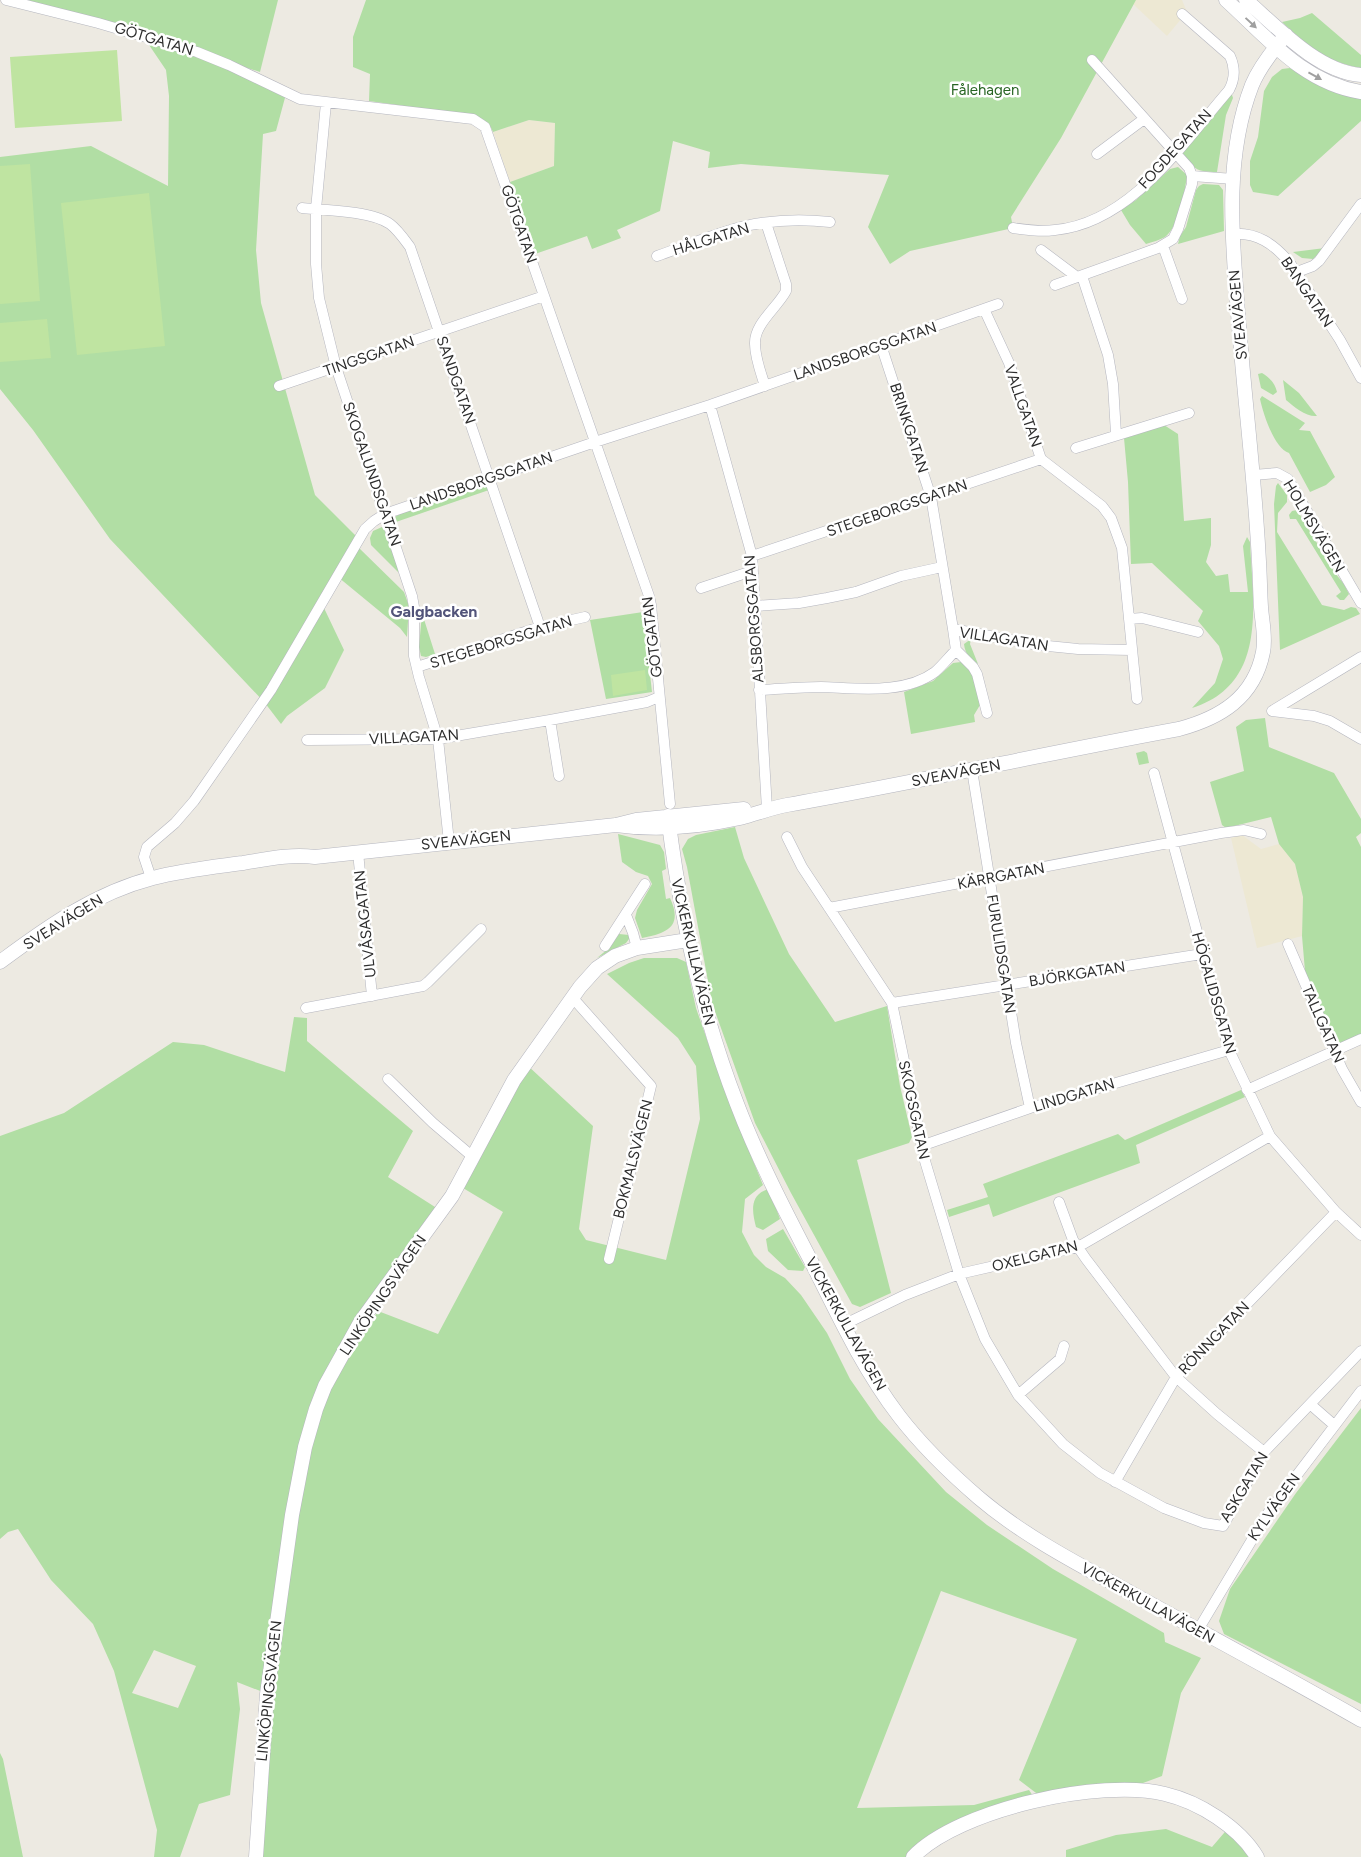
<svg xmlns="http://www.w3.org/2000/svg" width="1361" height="1857" font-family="Figtree,sans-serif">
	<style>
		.education { fill: #ede8d3 }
		.green { fill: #b1dea4; fill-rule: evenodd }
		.pitch { fill: #bfe4a1 }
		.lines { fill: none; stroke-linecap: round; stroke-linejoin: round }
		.street-casing { stroke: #b5b6bf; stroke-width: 11 }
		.secondary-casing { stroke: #b5b6bf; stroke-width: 15 }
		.street { stroke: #fff; stroke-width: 10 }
		.secondary { stroke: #fff; stroke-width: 14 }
		.oneway { fill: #a0a0a0 }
		.labels { text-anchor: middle; stroke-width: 5; stroke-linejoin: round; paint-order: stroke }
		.street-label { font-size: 15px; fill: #2d2d2d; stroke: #fff }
		.park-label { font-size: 15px; fill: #286523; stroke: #fff }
		.neighbourhood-label { font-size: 16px; font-weight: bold; fill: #52547a; stroke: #fff }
	</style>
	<rect width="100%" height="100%" fill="#edeae2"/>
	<path class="education" d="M1136,0H1182L1187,12L1167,36L1133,4Z
		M529,120L555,123L554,166L510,182L493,132Z
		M1242,835L1261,849L1279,844L1295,864L1303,897L1302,936L1257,948L1231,838Z"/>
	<path class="green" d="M20,0H278L260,72L225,61L286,94L276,131L263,134L256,250L261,303L315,495L361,541L358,547L404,592L409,606L407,637L400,628L338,577L324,608L344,650L325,688L287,716L281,724L265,703L110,539L33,430L0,389V157L91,146L168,186L169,96L166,70L145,39Z
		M366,0H1136L1061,138L1011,217L1013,228L910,251L890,264L868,227L889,175L741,164L708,168L710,152L673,141L660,211L617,230L621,238L592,249L587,236L535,254L510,182L554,166L555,123L529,120L493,132C489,122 484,119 474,116L369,101L370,74L353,67V37Z
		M1312,13L1361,55V68C1326,62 1307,45 1282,22L1300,18Z
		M1290,68L1310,80L1361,96V121L1278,196L1253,192L1250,185V161L1258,137L1264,91L1272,77L1282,69Z
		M1228,95H1232L1233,98L1226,115L1217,172C1196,172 1194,169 1182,153Z
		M1178,167L1187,175C1185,192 1179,226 1165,237C1160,240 1152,242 1146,244L1130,225L1121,210L1136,200L1170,169Z
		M1203,184L1219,185L1223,190L1224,231L1178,244L1180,236L1186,227L1196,190L1199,186Z
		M1325,248L1313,259L1302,258L1293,252Z
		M1262,373C1269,377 1275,383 1277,392L1273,395L1261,388L1258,374Z
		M1283,380L1299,393L1317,416C1306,417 1294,407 1286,400Z
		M1262,396L1305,423L1299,430L1310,431L1335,477L1326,485L1310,492L1289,453C1274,448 1263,413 1260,399Z
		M1164,425L1178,434L1184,521L1211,518V545L1206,562L1216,576L1228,574L1230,592H1248L1243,546L1247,537L1250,542C1253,605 1268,684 1192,708L1215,683L1223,659L1219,646L1198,621L1203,611L1152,563L1131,564L1128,482L1124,438Z
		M1278,483L1287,495V502L1278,513L1277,532L1322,605L1344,610L1351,607L1356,608L1360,614L1280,650L1274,504L1276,486Z
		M483,485L486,486L489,490L393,523L395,517L401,513Z
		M1297,510L1335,573L1344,584L1349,594L1344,600H1340L1336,596L1341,592L1296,519H1290L1289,515L1292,511Z
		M382,527L386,531L400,569L398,572L371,545L370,538L373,531Z
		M643,612L652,692L606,699L590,620Z
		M422,613L435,654L426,657L421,656L419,647Z
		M971,639L970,644L978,664C970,658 965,654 964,644Z
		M961,662L968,666L973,675L980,705L974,715L975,722L911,734L904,692L933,681L953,663Z
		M1265,718L1269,747L1334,773L1361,819V833L1356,837L1361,847V1038L1339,1049L1305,971L1302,936L1303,897L1295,864L1279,844L1271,817L1226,828L1222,825L1210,782L1244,771L1236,727L1246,720Z
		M1144,751L1147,753L1149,763L1139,765L1136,753Z
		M735,827L744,858L789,954L835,1022L887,1006L900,1086L912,1137L909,1143L857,1160L891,1293L860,1307L852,1304L791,1193L755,1123L712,1003L687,867L682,849L688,839L696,835Z
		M618,834L660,845L664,852L666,869L662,871L666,899L670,898C683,926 668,933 642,938L635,918L637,910L652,884L648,876L636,872L622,862Z
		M619,934L629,935V939L626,943L597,958L609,948Z
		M644,958H677L686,962L696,1008L727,1097L763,1185L745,1199L742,1232L754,1255L766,1267L785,1278L801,1295L827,1333L850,1379L878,1419L946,1492L987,1525L1053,1569L1164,1633L1165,1642L1201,1658L1181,1693L1162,1776L1124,1790L1044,1799L1019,1780L1077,1639L941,1591L857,1808L974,1805L1029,1790L1037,1802L1005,1809L915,1857H262L273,1696L237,1682L240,1709L230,1795L199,1804L180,1857H154L157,1830L114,1671L93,1624L51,1580L18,1529L8,1532L0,1539V1136L64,1113L173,1042L204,1045L285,1072L294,1017L307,1018V1041L413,1131L388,1177L446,1214L367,1302L342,1369L378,1311L438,1334L503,1212L463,1188L527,1065L593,1126L579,1229L586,1240L666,1260L700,1119L696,1066L678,1038L607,974L629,963ZM154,1650L196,1666L178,1708L132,1693Z
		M1241,1090L1245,1097L1136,1145L1140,1163L993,1217L989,1204L949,1217L947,1210L988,1197L983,1184L1118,1134L1125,1140Z
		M769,1189L780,1219L763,1230L756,1227C752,1212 749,1194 769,1189Z
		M783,1229L805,1267L803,1271L788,1270L768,1251L766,1239Z
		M1361,1408V1704L1224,1634L1219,1621L1230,1589L1296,1493Z
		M0,1753L3,1759L23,1857H0Z
		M1230,1826L1263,1857H1066V1850L1116,1835L1166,1829L1212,1847Z"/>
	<path class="pitch" d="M117,50L122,121L15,128L10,57Z
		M30,164L40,301L0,304V166Z
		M149,193L165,346L77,355L61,203Z
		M47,319L51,358L0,362V323Z
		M645,670L647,690L613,696L611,675Z"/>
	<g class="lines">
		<g class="street-casing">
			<path id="street" d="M6,0L98,23L197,52L229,65L300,99L473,119L485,127L649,596L651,605L670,804
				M326,103L316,209V264L319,298L336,367L412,596L414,607V656L419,677L438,739L449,842
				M1097,154L1144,119
				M1192,176L1234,179
				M302,208C325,210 372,211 390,224C398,230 404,239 410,247L540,627
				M1013,228C1027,230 1040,232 1055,230C1131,223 1183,143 1229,90C1235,79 1235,67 1230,56L1182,14
				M1232,234C1257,232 1274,244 1290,263L1340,340L1361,378
				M1163,246L1182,299
				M1041,250L1077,277
				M657,256C686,246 715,233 745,226C772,220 803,219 830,222
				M1297,272L1313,266L1319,261L1361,204
				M1082,276L1108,355L1113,384L1116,434
				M1055,285L1158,248L1173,239L1178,229L1192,184V176L1189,168L1092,60
				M984,309L1009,363L1041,459L1102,506L1111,518L1122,548L1137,699
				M881,345L931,497L953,629
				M279,386L544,296
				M765,386C761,373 755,358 755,344C754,324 777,308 786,291V284L766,223
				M710,405L752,556L767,809
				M1076,448L1189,413
				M1253,475L1277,473L1288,479L1361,603
				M752,556L1041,459
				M701,588L752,571
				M755,606L799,603L827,598L856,592L901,576L942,567
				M1129,619L1142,618L1198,632
				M956,650L973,667L977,674L987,713
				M417,667L540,627L585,617
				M759,690C780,689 801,687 821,687C857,688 904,695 935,672C943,665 949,657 956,650L953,629L1038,645L1078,649L1132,650
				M1272,711L1361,657
				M1272,711L1314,716L1330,721L1361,739
				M550,720L559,776
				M307,740L438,739L550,720L647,702L659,697
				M972,770L1016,1043L1030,1108
				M1154,773L1229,1050L1270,1136L1336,1212L1361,1235
				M787,837L802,867L892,1003L925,1161L959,1274L985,1339L1018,1395L1063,1444L1100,1473L1164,1508L1204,1523L1223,1526L1264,1452L1361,1351
				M358,852L372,996
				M151,878L144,857L147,847L175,823L194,801L271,690L365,529L374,521L385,514L595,442L710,405L998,304
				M829,908L1221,833L1244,830L1261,834
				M626,915L633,933L637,948
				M1288,944L1342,1069L1361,1102
				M605,946L645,884
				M572,997L651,1086L609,1259
				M892,1003L1202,954
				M306,1008L423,986L428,982L481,929
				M388,1079L433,1123L473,1157
				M1247,1090L1361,1039
				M921,1146L1030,1108L1229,1050
				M1059,1202L1073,1240L1086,1259L1176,1377L1217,1414L1264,1452
				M843,1325L905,1295L959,1274L1078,1247L1270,1136
				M1018,1395L1060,1359L1064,1346
				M1310,1404L1334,1425
				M1115,1482L1176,1377L1336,1212
				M1198,1630L1268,1513L1361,1391"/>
		</g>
		<g class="secondary-casing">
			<path id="secondary" d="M1226,0C1267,37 1303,83 1361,92
				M1246,0C1277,27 1318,72 1361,75
				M668,816C680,915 701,1011 737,1104C758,1159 785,1211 812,1263C838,1315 863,1369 899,1416C922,1446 950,1473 979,1498C1025,1537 1080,1565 1133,1594C1209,1636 1286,1677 1361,1720
				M616,825C657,831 699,827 740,818C756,814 771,808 787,805C918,782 1048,753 1179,729C1220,718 1254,698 1263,652C1266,637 1262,622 1261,607C1260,592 1260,577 1259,562C1255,479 1244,396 1238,313C1232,238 1224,157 1252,85C1260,66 1273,50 1286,35
				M0,962C47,927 95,893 153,878C183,870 213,867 243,863C268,859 290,854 315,857L616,825L636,820L744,809
				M256,1857L267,1694L292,1515L305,1447L316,1409L325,1386L361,1321L452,1196L514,1080L580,987L597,968L615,956L637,948L688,940
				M913,1857C959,1809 1102,1778 1165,1794C1199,1802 1239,1827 1257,1857"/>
		</g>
		<use href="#street" class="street"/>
		<use href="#secondary" class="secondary"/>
	</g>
	<defs><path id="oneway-solid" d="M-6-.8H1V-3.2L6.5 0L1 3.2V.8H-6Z" transform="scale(1.25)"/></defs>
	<g class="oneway">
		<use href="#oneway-solid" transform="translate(1251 23) rotate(43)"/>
		<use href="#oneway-solid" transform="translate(1315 76) rotate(29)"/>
	</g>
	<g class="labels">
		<g class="street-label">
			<text transform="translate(154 39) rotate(17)" y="5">GÖTGATAN</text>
			<text transform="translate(1175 149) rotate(-48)" y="5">FOGDEGATAN</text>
			<text transform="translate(519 224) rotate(71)" y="5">GÖTGATAN</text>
			<text transform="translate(711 239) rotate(-17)" y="5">HÅLGATAN</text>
			<text transform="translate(1307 292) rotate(56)" y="5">BANGATAN</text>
			<text transform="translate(1238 315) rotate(-95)" y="5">SVEAVÄGEN</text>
			<text transform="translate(865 351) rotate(-19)" y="5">LANDSBORGSGATAN</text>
			<text transform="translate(369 356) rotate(-19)" y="5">TINGSGATAN</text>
			<text transform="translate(456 380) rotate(71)" y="5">SANDGATAN</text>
			<text transform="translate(1023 406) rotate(71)" y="5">VALLGATAN</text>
			<text transform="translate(909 428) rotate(72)" y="5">BRINKGATAN</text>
			<text transform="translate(372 474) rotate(71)" y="5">SKOGALUNDSGATAN</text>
			<text transform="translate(481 481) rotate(-19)" y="5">LANDSBORGSGATAN</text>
			<text transform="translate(897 508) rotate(-19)" y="5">STEGEBORGSGATAN</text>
			<text transform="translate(1314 526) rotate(59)" y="5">HOLMSVÄGEN</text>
			<text transform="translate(754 619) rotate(-94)" y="5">ALSBORGSGATAN</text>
			<text transform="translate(652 637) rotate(-97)" y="5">GÖTGATAN</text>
			<text transform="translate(1004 639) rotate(9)" y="5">VILLAGATAN</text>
			<text transform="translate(501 642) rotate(-17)" y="5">STEGEBORGSGATAN</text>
			<text transform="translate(414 737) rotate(-3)" y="5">VILLAGATAN</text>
			<text transform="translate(956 773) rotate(-11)" y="5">SVEAVÄGEN</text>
			<text transform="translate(466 840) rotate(-6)" y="5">SVEAVÄGEN</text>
			<text transform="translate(1001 876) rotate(-11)" y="5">KÄRRGATAN</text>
			<text transform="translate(63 922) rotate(-32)" y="5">SVEAVÄGEN</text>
			<text transform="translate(365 924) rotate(-96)" y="5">ULVÅSAGATAN</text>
			<text transform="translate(693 952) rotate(77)" y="5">VICKERKULLAVÄGEN</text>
			<text transform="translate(1001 954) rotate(81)" y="5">FURULIDSGATAN</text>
			<text transform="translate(1077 974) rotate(-9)" y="5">BJÖRKGATAN</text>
			<text transform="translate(1214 993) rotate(74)" y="5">HÖGALIDSGATAN</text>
			<text transform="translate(1323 1024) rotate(66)" y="5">TALLGATAN</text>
			<text transform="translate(1074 1095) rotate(-17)" y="5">LINDGATAN</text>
			<text transform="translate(914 1110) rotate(78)" y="5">SKOGSGATAN</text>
			<text transform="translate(633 1159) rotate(-76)" y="5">BOKMALSVÄGEN</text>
			<text transform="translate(1035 1256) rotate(-14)" y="5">OXELGATAN</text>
			<text transform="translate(383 1295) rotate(-56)" y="5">LINKÖPINGSVÄGEN</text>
			<text transform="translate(846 1324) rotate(61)" y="5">VICKERKULLAVÄGEN</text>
			<text transform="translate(1214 1338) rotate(-46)" y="5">RÖNNGATAN</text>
			<text transform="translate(1244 1487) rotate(-59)" y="5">ASKGATAN</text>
			<text transform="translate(1274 1507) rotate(-55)" y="5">KYLVÄGEN</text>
			<text transform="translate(1148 1603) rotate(29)" y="5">VICKERKULLAVÄGEN</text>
			<text transform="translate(269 1691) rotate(-84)" y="5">LINKÖPINGSVÄGEN</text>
		</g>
		<g class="park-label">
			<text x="985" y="95">Fålehagen</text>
		</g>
		<g class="neighbourhood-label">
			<text x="434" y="617">Galgbacken</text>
		</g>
	</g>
</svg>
